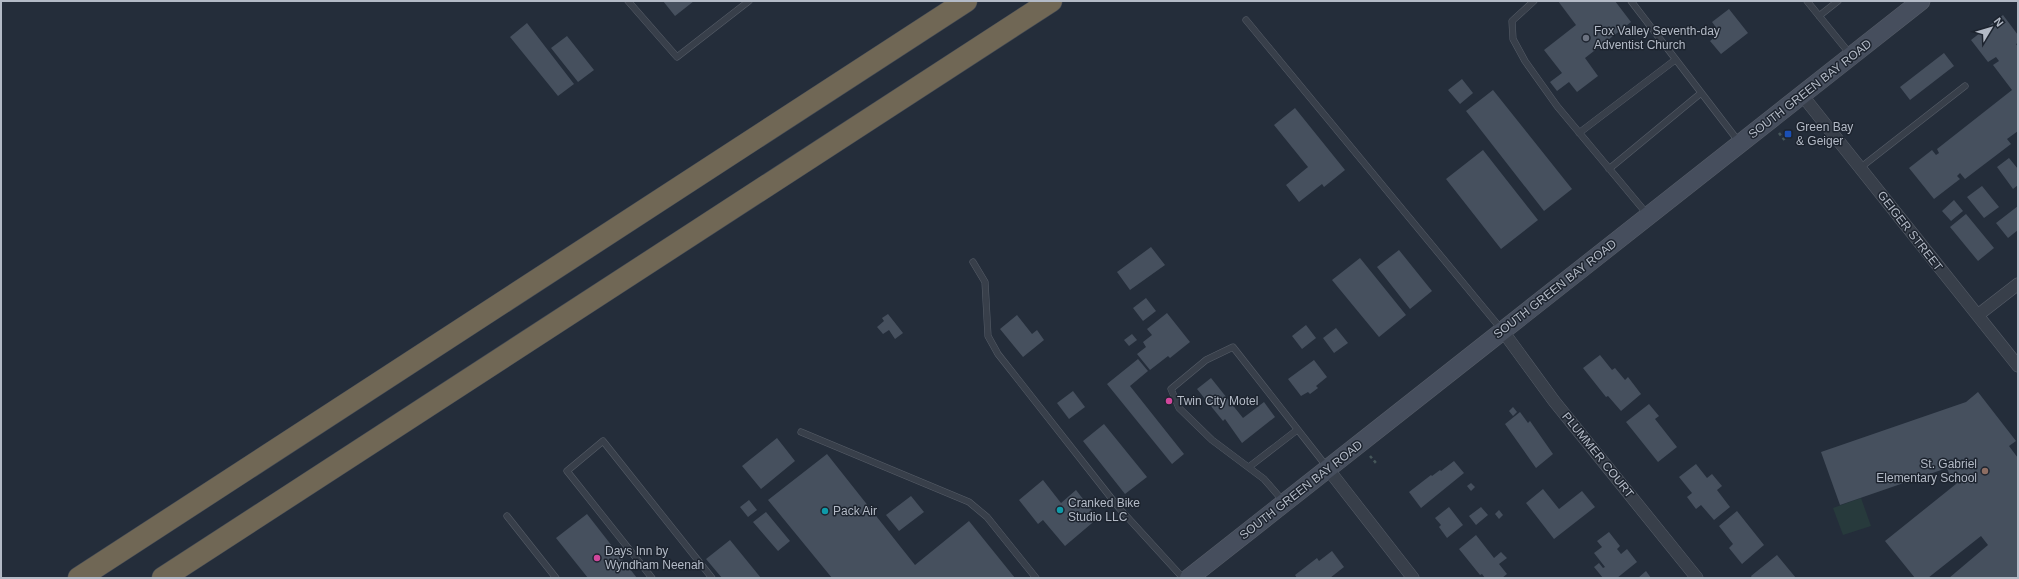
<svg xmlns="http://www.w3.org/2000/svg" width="2019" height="579" font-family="Arial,sans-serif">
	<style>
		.green { fill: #273a3c }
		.building { fill: #46505e }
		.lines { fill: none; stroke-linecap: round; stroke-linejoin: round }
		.service-casing { stroke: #565d68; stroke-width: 7 }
		.minor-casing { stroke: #565d68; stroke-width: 13 }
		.secondary-casing { stroke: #565d68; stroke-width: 19 }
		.motorway-casing { stroke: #434a55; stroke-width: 23 }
		.path { stroke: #46575a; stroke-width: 2.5; stroke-dasharray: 3 3; stroke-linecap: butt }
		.service { stroke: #383f4a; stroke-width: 6 }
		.minor { stroke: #383f4a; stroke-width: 12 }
		.secondary { stroke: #464e5d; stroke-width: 18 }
		.motorway { stroke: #706755; stroke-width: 22 }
		.worship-dot { fill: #6b7280; stroke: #1d242f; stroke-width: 1.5 }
		.transit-dot { fill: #1a4fb4; stroke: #1d242f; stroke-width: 1.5 }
		.hotel-dot { fill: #d1479c; stroke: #1d242f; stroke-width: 1.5 }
		.education-dot { fill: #8d6e63; stroke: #1d242f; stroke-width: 1.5 }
		.culture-dot { fill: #0f9aa8; stroke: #1d242f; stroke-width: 1.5 }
		.labels { text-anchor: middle; stroke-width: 3; stroke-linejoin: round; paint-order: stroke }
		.poi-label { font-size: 12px; fill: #b3bac6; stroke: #1d242f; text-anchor: start }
		.street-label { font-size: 12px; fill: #b3bac6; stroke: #1d242f }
	</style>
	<rect width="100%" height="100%" fill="#242d3a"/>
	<path class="green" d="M1861,498L1871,526L1843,535L1833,508Z"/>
	<path class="building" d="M663,1H694L675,16Z
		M1558,1H1615L1631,22L1585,58L1598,76L1577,92L1569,82L1557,91L1550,82L1562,73L1544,50L1576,25Z
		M1729,9L1748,33L1721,54L1710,41L1720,33L1712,22Z
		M2003,15L2018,35V43L2016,44L2018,47V131L2007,139L2011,144L1965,179L1960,173L1957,176L1960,179L1934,199L1909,168L1932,150L1936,155L1939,153L1937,149L2012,90L1993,65L1999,61L1996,57L1988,62L1971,40Z
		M527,23L574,84L558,96L510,37Z
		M567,36L594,70L578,82L551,48Z
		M1944,53L1954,66L1910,100L1900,87Z
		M1462,79L1473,93L1460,104L1448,90Z
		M1493,90L1572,189L1544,211L1466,111Z
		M1295,108L1345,170L1324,187L1322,184L1299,202L1286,185L1308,167L1274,125Z
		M1483,150L1538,220L1501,249L1446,179Z
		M2009,158L2018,169V185L2013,189L1997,167Z
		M1982,186L1999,207L1984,218L1967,197Z
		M1954,200L1963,211L1951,221L1942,211Z
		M2018,206V230L2008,238L1996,223Z
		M1966,214L1994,248L1978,261L1950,227Z
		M1151,247L1165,265L1130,290L1117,272Z
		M1399,250L1432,291L1410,309L1377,267Z
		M1360,258L1406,315L1379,337L1332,280Z
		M1146,298L1156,311L1143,321L1133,308Z
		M1167,313L1190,342L1170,358L1168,356L1150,370L1137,354L1146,347L1143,342L1152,335L1147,329Z
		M888,314L903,333L895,339L889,330L883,334L877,327L884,321L882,318Z
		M1017,315L1032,334L1037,330L1044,340L1023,357L1000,329Z
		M1306,325L1316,338L1302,349L1292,336Z
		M1336,328L1348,343L1334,353L1323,338Z
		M1132,334L1137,340L1129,346L1124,340Z
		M1600,355L1612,370L1615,368L1625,380L1628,377L1641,394L1621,411L1608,396L1606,397L1583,368Z
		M1138,359L1148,371L1130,386L1184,454L1172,464L1107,384Z
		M1314,360L1327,377L1316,386L1318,388L1310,394L1308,392L1301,396L1288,379Z
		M1211,378L1243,418L1264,402L1275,417L1242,443L1225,419L1223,421L1197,389Z
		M1073,391L1085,407L1069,419L1057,403Z
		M1978,392L2016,441L2009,446L2018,458V578H1949L1988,545L1981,536L1928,578H1915L1885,541L1956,484L1950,476L1947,468L1840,505L1821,452L1966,402Z
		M1649,404L1659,416L1655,419L1677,447L1658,462L1626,422Z
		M1513,407L1517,412L1513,416L1509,411Z
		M1520,412L1528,423L1530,421L1553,454L1536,468L1505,424Z
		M1104,424L1147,477L1125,494L1083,441Z
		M777,438L795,461L761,489L742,466Z
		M827,454L915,565L969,521L1015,578H832L768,500Z
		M1454,461L1464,473L1421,508L1409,492L1431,475L1432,476L1440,470L1441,471Z
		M1696,464L1707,478L1712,474L1722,486L1717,490L1730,507L1714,520L1701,505L1696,509L1687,497L1692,493L1679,477Z
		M1043,480L1061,503L1076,490L1098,518L1065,546L1043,520L1038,524L1019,500Z
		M1471,483L1475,487L1471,491L1467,486Z
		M1543,489L1559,509L1582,491L1595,507L1554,539L1526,503Z
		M911,496L924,512L899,531L886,515Z
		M749,500L757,510L748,517L740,507Z
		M1449,507L1463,525L1447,538L1439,527L1441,525L1435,518Z
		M1481,507L1488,515L1476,525L1469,516Z
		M1499,510L1503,515L1499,519L1495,514Z
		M1737,511L1764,545L1742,564L1729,548L1733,544L1719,526Z
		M766,512L790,541L778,551L753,522Z
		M587,514L637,578H588L556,538Z
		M1609,532L1620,546L1617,549L1621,554L1627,549L1637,562L1617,578H1603L1594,567L1599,563L1603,568L1605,567L1594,553L1602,547L1597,541Z
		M1476,535L1494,558L1501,552L1507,558L1499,564L1507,574L1502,578H1485L1482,574L1480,575L1459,549Z
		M730,540L761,578H722L706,559Z
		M1332,551L1344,567L1330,578H1297L1295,575L1317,558L1319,561Z
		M1777,555L1796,578H1752L1751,576Z
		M1646,571L1651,578H1638Z"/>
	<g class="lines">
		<g class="service-casing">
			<path id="service" d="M628,1L677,57L749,1
				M1534,1L1512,21L1513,39L1525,61L1557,106L1647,214
				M1631,1L1739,142
				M1807,1L1850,54
				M1819,16L1838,1
				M1246,20L1502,330
				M1579,133L1675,60
				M1860,168L1965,86
				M1609,169L1701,93
				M973,262L985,282L988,336L998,354L1119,508L1183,578
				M801,432L969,502L987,517L1036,578
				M1249,467L1297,430
				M1283,501L1264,479L1212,440L1179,408L1171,389L1206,360L1233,347L1327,467
				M507,516L556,578
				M652,578L567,471L603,441L712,578"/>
		</g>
		<g class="minor-casing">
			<path id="minor" d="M1802,95L2018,366
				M1978,315L2018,284
				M1502,330L1554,401L1697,578
				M1328,469L1413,578"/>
		</g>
		<g class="secondary-casing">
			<path id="secondary" d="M1189,578L1921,1"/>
		</g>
		<g class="motorway-casing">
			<path id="motorway" d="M79,578L966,1
				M163,578L1051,1"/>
		</g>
		<path class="path" d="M1779,133L1786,142
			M1370,456L1376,463"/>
		<use href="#service" class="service"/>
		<use href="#minor" class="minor"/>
		<use href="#secondary" class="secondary"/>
		<use href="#motorway" class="motorway"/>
	</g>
	<circle class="worship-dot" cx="1586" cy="38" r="4"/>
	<rect class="transit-dot" x="1784" y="130" width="8" height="8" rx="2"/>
	<g class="hotel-dot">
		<circle cx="1169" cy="401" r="4"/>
		<circle cx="597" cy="558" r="4"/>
	</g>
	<circle class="education-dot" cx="1985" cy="471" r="4"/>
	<g class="culture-dot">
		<circle cx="1060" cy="510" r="4"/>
		<circle cx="825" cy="511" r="4"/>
	</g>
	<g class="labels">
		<g class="poi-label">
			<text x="1594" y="35">Fox Valley Seventh-day<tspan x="1594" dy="14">Adventist Church</tspan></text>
			<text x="1796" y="131">Green Bay<tspan x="1796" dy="14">&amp; Geiger</tspan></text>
			<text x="1177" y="405">Twin City Motel</text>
			<text x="1977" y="468" text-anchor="end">St. Gabriel<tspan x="1977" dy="14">Elementary School</tspan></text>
			<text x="1068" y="507">Cranked Bike<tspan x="1068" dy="14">Studio LLC</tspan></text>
			<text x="833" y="515">Pack Air</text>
			<text x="605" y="555">Days Inn by<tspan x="605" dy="14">Wyndham Neenah</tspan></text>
		</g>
		<g class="street-label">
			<text transform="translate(1810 89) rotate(-38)" y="4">SOUTH GREEN BAY ROAD</text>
			<text transform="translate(1910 231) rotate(52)" y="4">GEIGER STREET</text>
			<text transform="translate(1555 289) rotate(-38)" y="4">SOUTH GREEN BAY ROAD</text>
			<text transform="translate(1598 455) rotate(51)" y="4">PLUMMER COURT</text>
			<text transform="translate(1301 490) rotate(-38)" y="4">SOUTH GREEN BAY ROAD</text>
		</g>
	</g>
	<rect width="2019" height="579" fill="none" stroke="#b3bac6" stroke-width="4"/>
	<g transform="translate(1991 28) rotate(52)" stroke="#1d242f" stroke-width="3" paint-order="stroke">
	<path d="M0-3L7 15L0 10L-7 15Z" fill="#b3bac6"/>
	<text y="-6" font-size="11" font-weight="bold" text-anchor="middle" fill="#b3bac6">N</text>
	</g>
</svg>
